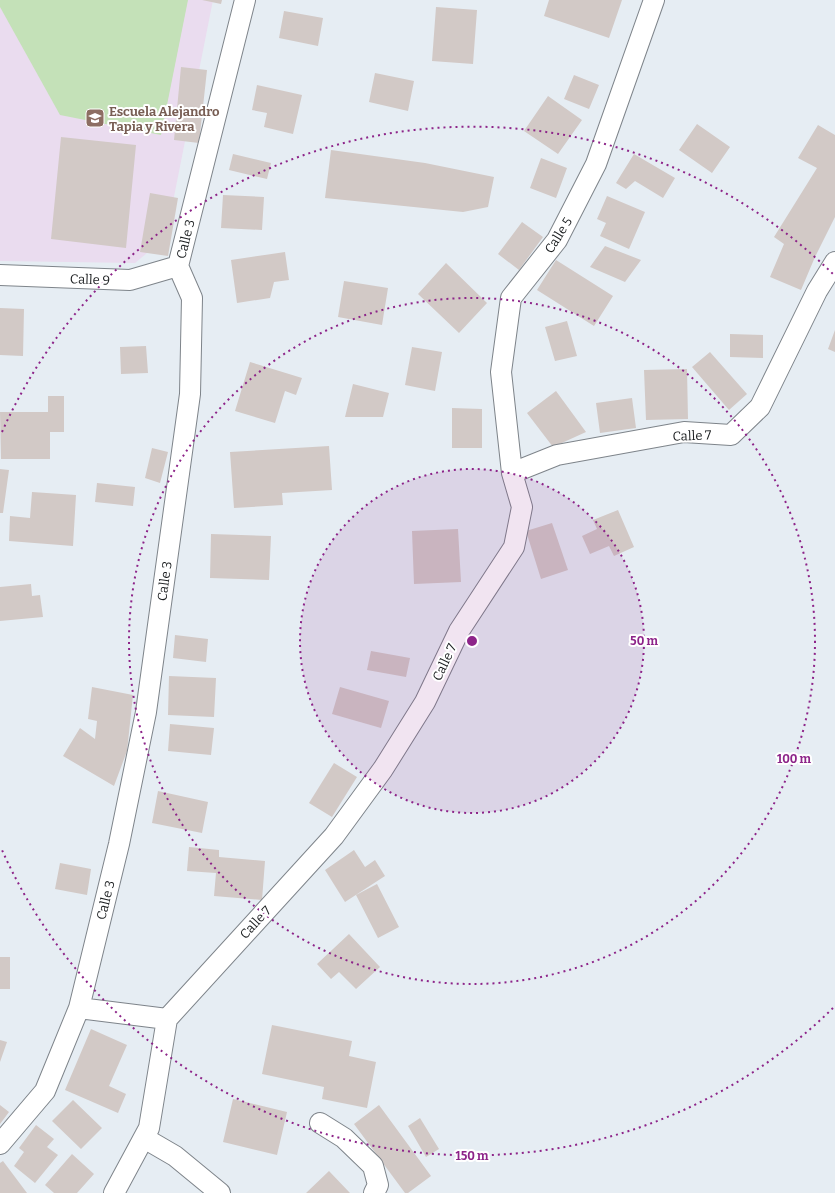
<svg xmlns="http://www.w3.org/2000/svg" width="835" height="1193" font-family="Bitter,serif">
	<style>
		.education { fill: #eadcef }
		.green { fill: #c4e1b8 }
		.building { fill: #d2c9c6 }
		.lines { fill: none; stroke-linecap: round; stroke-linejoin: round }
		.minor-casing { stroke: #7e848a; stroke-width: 22 }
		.minor { stroke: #fff; stroke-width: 20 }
		.ring { fill: none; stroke: #8d2489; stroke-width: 2; stroke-dasharray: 2 4 }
		.labels { text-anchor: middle; stroke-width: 4; stroke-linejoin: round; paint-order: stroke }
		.education-label { font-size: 13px; font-weight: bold; fill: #785e54; stroke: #fff; text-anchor: start }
		.street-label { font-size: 13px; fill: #191c1e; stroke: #fff }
		.centre { fill: #8d2489; stroke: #fff; stroke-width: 2 }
		.ring-label { font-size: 12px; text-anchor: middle; font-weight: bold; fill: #8d2489; stroke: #fff; stroke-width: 4; stroke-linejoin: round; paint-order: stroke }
	</style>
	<rect width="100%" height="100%" fill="#e6edf3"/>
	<path class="education" d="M0,0H213L166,237L135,263L0,261Z"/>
	<path class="green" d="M0,0H188L161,135L60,115L0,7Z"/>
	<path class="building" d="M202,0H222L221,4Z
		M549,0H622L609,38L544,16Z
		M436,7L477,10L473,64L432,61Z
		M284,11L323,18L318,46L279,38Z
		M181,67L207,70L199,143L174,140Z
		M375,73L414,81L408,111L369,102Z
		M574,75L599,85L589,109L564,99Z
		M257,85L302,95L293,134L264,127L267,113L252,110Z
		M548,96L582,120L558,154L524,131Z
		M697,124L730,147L712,173L679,150Z
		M818,125L835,135V217L815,257L801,290L770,277L784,244L774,237L817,168L798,158Z
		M61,137L136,145L126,248L51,239Z
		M331,150L425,163L494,177L488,207L463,212L325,198Z
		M233,154L271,163L267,179L229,170Z
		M634,154L675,178L663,198L635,181L626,189L616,183Z
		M541,158L567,168L556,198L530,188Z
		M150,193L178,198L168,256L140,252Z
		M223,195L264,197L262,230L221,228Z
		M607,196L645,212L629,249L600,236L606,223L597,219Z
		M522,222L543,237L519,270L498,254Z
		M605,246L641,260L625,282L590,267Z
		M285,252L289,280L274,282L270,298L237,303L231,260Z
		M556,260L613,296L594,326L537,290Z
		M446,263L487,303L459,333L418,294Z
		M344,281L388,288L382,325L338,317Z
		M0,308L24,309L23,356L0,355Z
		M567,321L577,356L555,361L545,327Z
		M835,330V352L828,349Z
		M730,334L763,335V358L730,357Z
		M146,346L148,373L121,374L120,347Z
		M412,347L442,352L435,391L405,385Z
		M710,352L747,394L729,410L692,367Z
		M250,362L302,378L296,395L285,391L275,423L235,411Z
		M687,369L688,419L646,420L644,370Z
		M353,384L389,393L383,417H345Z
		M556,391L586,432L553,447L527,413Z
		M48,396H64V432H50V459H1L0,412H48Z
		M632,398L636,428L600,433L596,403Z
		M452,408L482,409V448H452Z
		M329,446L332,490L282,493L283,505L234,508L230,452Z
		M152,448L168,452L160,483L145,478Z
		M0,469L9,470L3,513H0Z
		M97,483L135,487L133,506L95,502Z
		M32,492L76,495L73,546L9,541L10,516L30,518Z
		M618,510L634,547L614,556L609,546L590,554L582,536L597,529L593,520Z
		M552,523L568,570L541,579L526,531Z
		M458,529L461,582L414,584L412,531Z
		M211,534L271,536L269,580L210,578Z
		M31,584L32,596L40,595L43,617L0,621V587Z
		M175,635L208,639L206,662L173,658Z
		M371,651L410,658L406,677L367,670Z
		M169,676L216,678L214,717L168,715Z
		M92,687L133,695L127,751L114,786L63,756L80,728L95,739L97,721L88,719Z
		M340,687L389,701L381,728L332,714Z
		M170,724L214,728L211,755L168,751Z
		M334,763L357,777L332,817L309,803Z
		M158,791L208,802L202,833L152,823Z
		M189,847L219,850V857L265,861L262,900L214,896L216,873L187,871Z
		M354,850L365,867L375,860L385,876L345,902L325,870Z
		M60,863L91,869L87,895L55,889Z
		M377,884L399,927L378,938L356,895Z
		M349,934L380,967L356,989L339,972L331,979L317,964Z
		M0,957H10V989H0Z
		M272,1025L352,1041L349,1056L376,1062L367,1108L322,1099L324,1087L262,1074Z
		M91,1029L127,1045L109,1086L126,1094L118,1113L65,1090Z
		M0,1040L7,1042L0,1062Z
		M233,1099L287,1112L277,1155L223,1142Z
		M73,1100L102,1128L81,1149L52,1121Z
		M0,1105L9,1112L0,1124Z
		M379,1105L431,1176L408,1193H405L354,1124Z
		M420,1118L439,1149L426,1157L408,1126Z
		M36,1125L54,1139L47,1147L58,1155L35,1183L14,1166L24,1152L19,1148Z
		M72,1154L94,1174L77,1193H54L45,1185Z
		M3,1161L27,1193H0V1163Z
		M329,1171L350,1193H306Z"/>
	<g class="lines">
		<g class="minor-casing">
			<path id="minor" d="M0,275L130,280L178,266
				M512,473L557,455L684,432L731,435L760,407L817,291L835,262
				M79,1008L167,1019
				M320,1123L344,1138L373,1166L378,1185L374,1193
				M144,1138L175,1156L220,1193
				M0,1144L45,1091L79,1008L119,844L146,712L190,394L192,298L178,266L245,0
				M114,1193L149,1128L167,1019L334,836L383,769L425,702L459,631L514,547L522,507L512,473L501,372L511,298L557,240L596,164L654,0"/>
		</g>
		<use href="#minor" class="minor"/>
	</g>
	<circle cx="472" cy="641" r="172" fill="#8d2489" fill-opacity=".12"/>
	<g class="ring">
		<circle cx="472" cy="641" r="172"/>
		<circle cx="472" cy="641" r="343"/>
		<path d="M833 1008A515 515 0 0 1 2 850M2 432A515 515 0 0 1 833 274"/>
	</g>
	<defs>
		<g id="school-square" transform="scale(1)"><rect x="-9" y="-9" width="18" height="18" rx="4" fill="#8d6e63" stroke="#fff"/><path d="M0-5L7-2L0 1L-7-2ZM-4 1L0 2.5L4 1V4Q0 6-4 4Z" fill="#fff"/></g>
	</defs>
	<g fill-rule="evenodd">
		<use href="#school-square" x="95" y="118"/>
	</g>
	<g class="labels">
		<g class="education-label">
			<text x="109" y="116">Escuela Alejandro<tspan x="109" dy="15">Tapia y Rivera</tspan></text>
		</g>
		<g class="street-label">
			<text transform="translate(558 235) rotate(-58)" y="5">Calle 5</text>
			<text transform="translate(185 239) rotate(-76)" y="5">Calle 3</text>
			<text transform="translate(90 279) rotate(2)" y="5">Calle 9</text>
			<text transform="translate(692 435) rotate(-2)" y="5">Calle 7</text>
			<text transform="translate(164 581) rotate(-82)" y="5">Calle 3</text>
			<text transform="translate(444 662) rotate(-65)" y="5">Calle 7</text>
			<text transform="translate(105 900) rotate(-76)" y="5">Calle 3</text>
			<text transform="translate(255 922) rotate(-47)" y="5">Calle 7</text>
		</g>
	</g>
	<circle cx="472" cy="641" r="6" class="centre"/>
	<g class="ring-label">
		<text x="644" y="645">50 m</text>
		<text x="794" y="763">100 m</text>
		<text x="472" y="1160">150 m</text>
	</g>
</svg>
